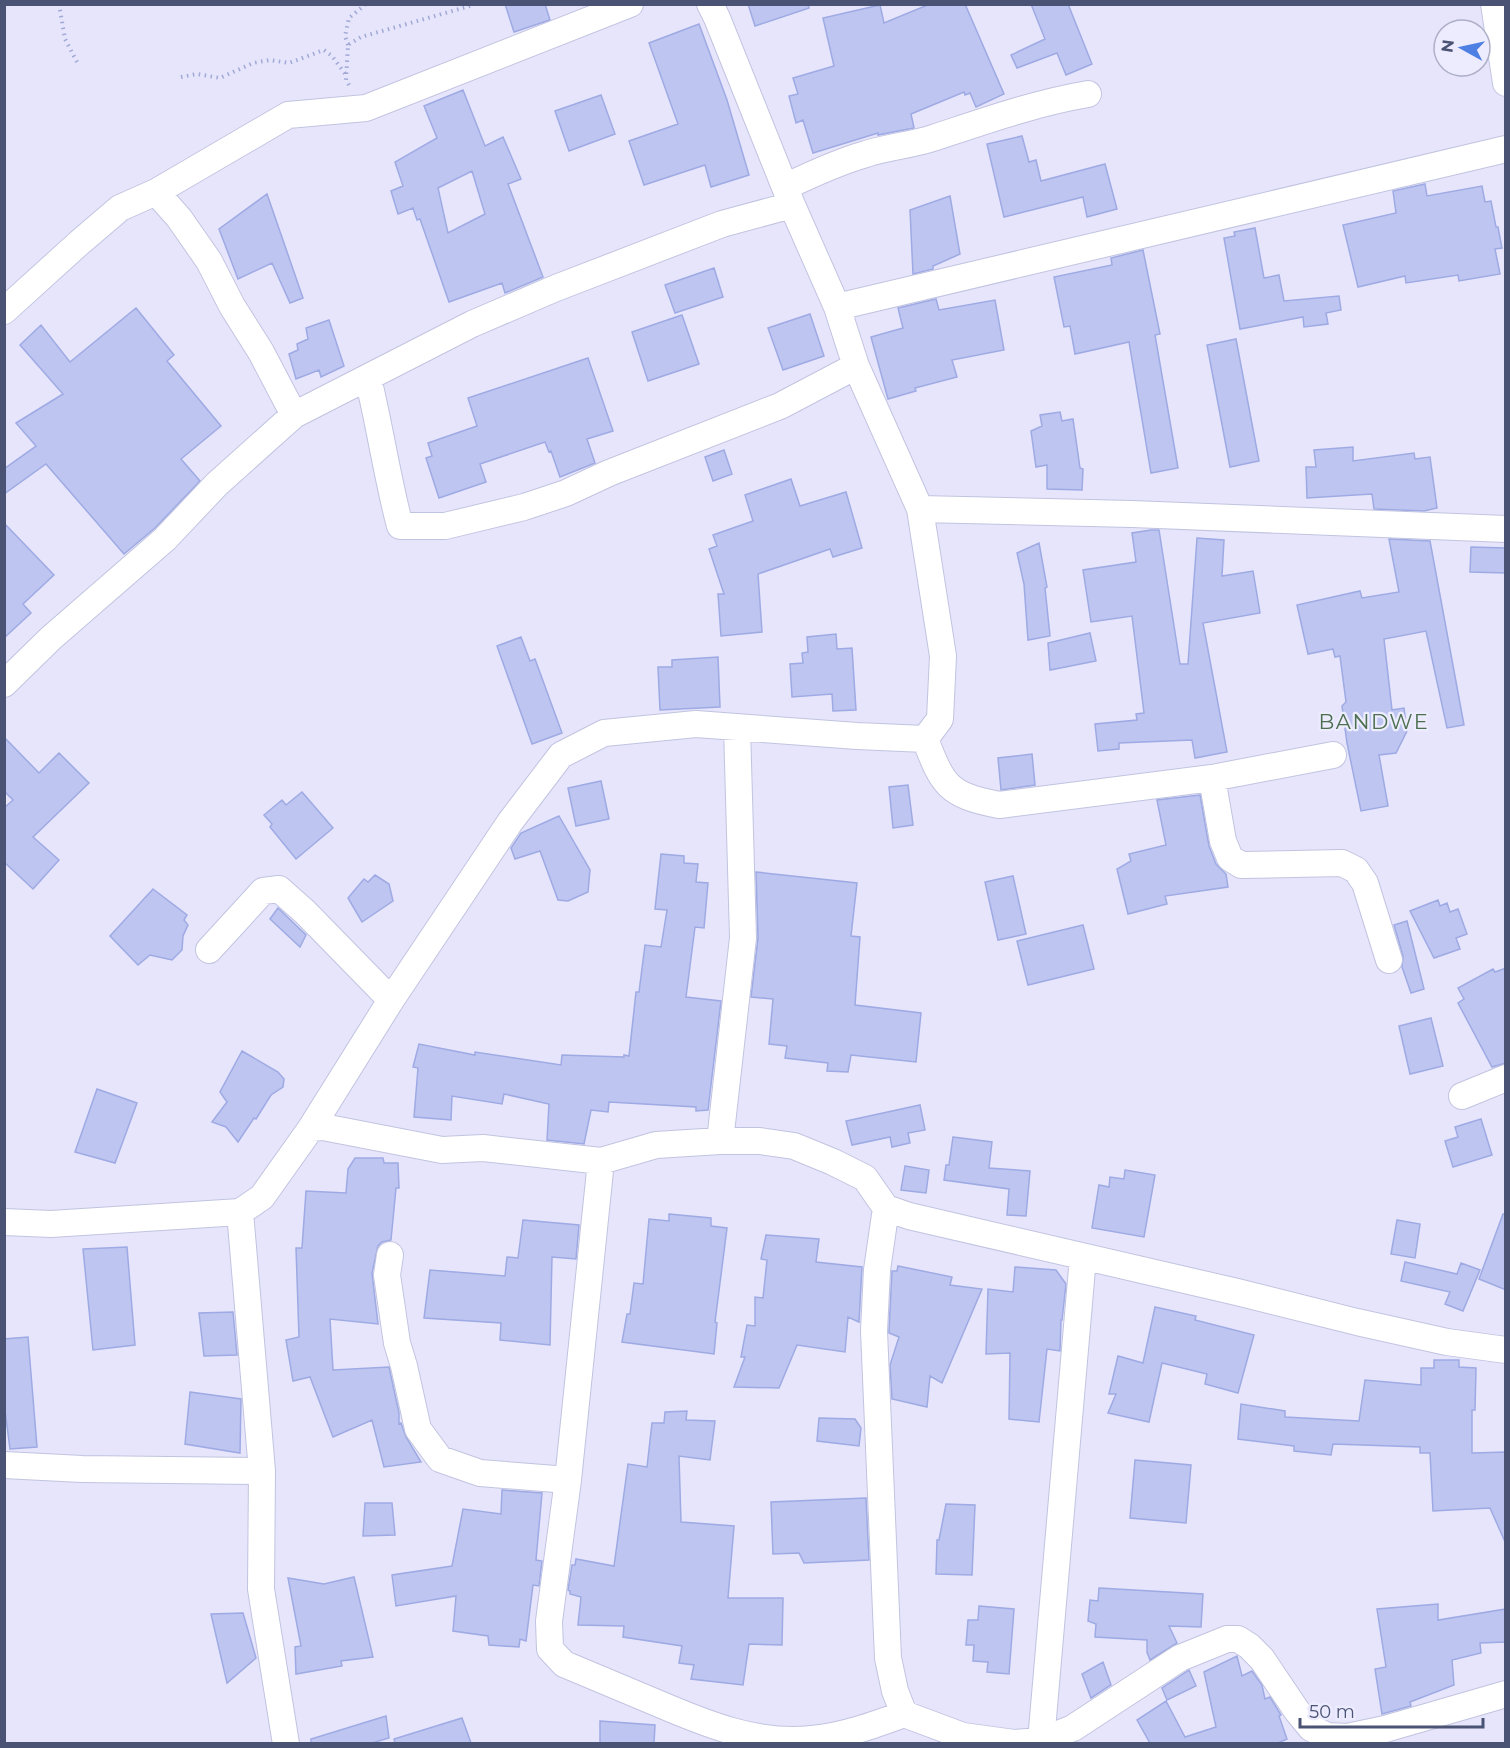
<svg xmlns="http://www.w3.org/2000/svg" width="1510" height="1748" font-family="Montserrat,sans-serif">
	<style>
		.building { fill: #bec5f0; stroke: #9eaae3; stroke-width: 1.5; fill-rule: evenodd }
		.lines { fill: none; stroke-linecap: round; stroke-linejoin: round }
		.minor-casing { stroke: #c1c4e0; stroke-width: 28 }
		.path { stroke: #a1a9d5; stroke-width: 4; stroke-dasharray: 1.5 4.5; stroke-linecap: butt }
		.minor { stroke: #fff; stroke-width: 26 }
		.labels { text-anchor: middle; stroke-width: 4.5; stroke-linejoin: round; paint-order: stroke }
		.quarter-label { font-size: 21px; letter-spacing: 1.5px; fill: #4d6f51; stroke: #edecff }
	</style>
	<rect width="100%" height="100%" fill="#e7e5fc"/>
	<path class="building" d="M505,4H545L550,20L514,32Z
		M748,4H808L809,8L755,26Z
		M930,4H965L1004,94L976,107L970,93L965,95L964,92L911,114L914,128L878,135V133L813,153L803,120L796,123L789,96L798,94L793,78L834,66L823,18L880,5L884,23Z
		M1031,4H1068L1092,64L1066,75L1057,53L1017,68L1011,55L1045,39Z
		M699,24L727,100L749,175L711,187L705,165L644,185L629,141L678,124L649,43Z
		M463,90L485,146L503,137L521,179L508,184L543,277L505,293L502,283L449,302L420,219L417,220L413,208L398,214L391,191L403,186L395,162L437,138L424,106ZM472,171L485,214L448,233L438,188Z
		M601,95L615,134L569,151L555,111Z
		M1022,136L1029,162L1036,160L1041,181L1105,164L1117,209L1087,217L1083,197L1004,217L987,144Z
		M1425,184L1427,196L1482,186L1485,202L1491,201L1496,227H1498L1502,248L1495,249L1500,274L1459,281L1458,275L1406,283L1405,276L1358,287L1343,225L1396,213L1393,191Z
		M267,194L303,298L290,303L272,263L238,279L219,229Z
		M950,196L960,254L933,266V269L913,274L910,210Z
		M1255,228L1264,278L1279,275L1284,301L1339,296L1341,310L1326,313L1328,324L1304,327L1303,317L1240,329L1224,238L1235,236L1234,232Z
		M1143,250L1160,334L1155,335L1178,468L1151,473L1129,342L1075,354L1070,326L1064,327L1054,277L1112,265L1111,258Z
		M714,268L723,297L675,313L665,285Z
		M936,299L939,310L995,300L1004,350L952,360L957,377L915,388L916,391L888,399L871,337L903,328L898,308Z
		M136,308L174,355L167,361L221,426L181,459L200,481L155,528L124,554L46,464L4,494V469L36,446L16,423L63,394L20,345L41,325L70,362Z
		M810,314L824,356L783,370L768,328Z
		M682,315L699,364L648,381L632,332Z
		M329,320L344,366L321,377L319,370L296,379L289,354L298,350L297,344L308,339L306,328Z
		M1236,339L1259,461L1230,467L1207,345Z
		M588,358L613,431L587,439L595,463L560,477L551,451L549,452L545,442L480,464L486,482L439,498L426,458L432,456L428,443L477,426L468,398Z
		M1060,412L1062,421L1073,419L1080,468L1083,469L1082,490L1047,489V465L1036,467L1031,431L1042,426L1040,415Z
		M1353,447V461L1414,453L1415,459L1430,457L1437,508L1424,511L1374,509L1372,494L1307,498L1306,467H1316L1314,450Z
		M724,450L732,474L713,481L705,457Z
		M791,479L800,506L846,492L862,548L833,557L830,549L758,574L762,632L721,636L718,594H724L709,549L717,546L713,535L753,521L745,495Z
		M4,523L54,575L23,604L31,613L4,638Z
		M1151,530H1159L1180,664H1188L1197,538L1224,540L1222,576L1253,571L1260,613L1203,623L1227,752L1195,758L1192,740L1119,743V749L1098,751L1095,724L1137,720L1136,714L1144,713L1132,616L1091,622L1083,570L1136,562L1132,533Z
		M1389,539L1430,541L1464,725L1447,728L1426,631L1384,639L1392,710L1404,708L1407,731L1396,753L1379,755L1388,806L1361,811L1347,743L1342,706L1346,702L1340,656L1335,657L1333,649L1308,654L1297,605L1360,591L1362,598L1399,592Z
		M1039,543L1047,587L1045,588L1050,636L1028,640L1024,584L1017,553Z
		M1471,547L1506,548V573L1470,572Z
		M1090,633L1096,661L1050,670L1048,643Z
		M836,634L837,649L852,648L856,710L833,711L832,694L792,697L790,664L803,663L802,653L808,652L807,637Z
		M521,637L530,661L535,659L562,733L532,744L497,646Z
		M718,657L720,707L660,710L658,667H672V660Z
		M4,737L39,773L59,753L89,783L33,837L59,860L33,889L4,862V808L13,800L4,791Z
		M1032,754L1035,785L1001,790L998,758Z
		M601,781L609,819L576,826L568,788Z
		M908,785L913,825L893,828L889,787Z
		M302,792L333,828L296,859L270,827L272,824L264,815L282,800L286,805Z
		M1200,795L1209,846L1216,864L1226,874L1228,887L1165,896L1167,904L1128,914L1117,869L1131,861L1129,854L1166,845L1157,800Z
		M559,816L590,870L588,892L568,901L558,900L540,851L515,859L511,848L521,833Z
		M661,854L684,856V863L698,864L696,882L708,883L704,928L695,927L686,997L721,1001L708,1110L696,1111V1107L609,1102L608,1112L591,1110L584,1144L547,1140L549,1104L504,1094L502,1104L452,1096L451,1120L414,1117L418,1068L413,1067L419,1044L475,1055V1052L561,1065L562,1055L624,1057V1055L629,1056L636,992H639L645,945L661,947L667,910L655,909Z
		M756,872L857,883L851,936L860,937L855,1005L921,1013L916,1062L851,1055L848,1072L827,1071L828,1063L785,1058L787,1046L769,1044L773,999L751,997L758,938Z
		M375,875L389,884L393,901L362,922L348,898L364,879L368,882Z
		M1013,876L1026,934L998,940L985,882Z
		M153,889L187,915L184,920L188,925L183,936L182,950L172,960L150,955L138,965L110,936Z
		M1438,900L1440,906L1447,903L1450,912L1458,909L1467,934L1456,938L1460,949L1434,958L1410,911Z
		M278,908L306,935L300,947L270,919Z
		M1407,921L1424,989L1411,993L1402,967L1403,956L1394,925Z
		M1083,925L1094,969L1028,985L1017,941Z
		M1506,968V1063L1492,1067L1458,1003L1464,999L1458,988L1493,969L1495,972Z
		M1431,1018L1443,1066L1410,1074L1399,1026Z
		M242,1051L278,1072L284,1079L283,1087L271,1095L256,1119L254,1118L238,1142L226,1127L212,1122L227,1102L220,1092Z
		M97,1089L137,1103L115,1163L75,1152Z
		M920,1105L925,1130L908,1133L910,1143L892,1147L890,1137L852,1145L846,1121Z
		M1481,1119L1492,1155L1453,1167L1445,1141L1458,1137L1455,1127Z
		M953,1137L992,1142L989,1168L1030,1171L1026,1216L1007,1215L1009,1189L944,1180L946,1165H949Z
		M355,1158H383L384,1163H398L399,1188H396L391,1240L382,1242L378,1246L372,1273L378,1324L330,1319L333,1370L389,1367L399,1413V1424L401,1423L406,1437L421,1462L384,1467L372,1420L333,1437L310,1377L293,1381L286,1340L299,1337L296,1248H302L306,1191L346,1193L348,1169Z
		M905,1166L929,1170L926,1193L901,1190Z
		M1125,1170L1155,1175L1144,1237L1092,1228L1099,1185L1109,1187L1110,1177L1124,1179Z
		M669,1214L711,1218V1226L727,1228L715,1322L717,1323L714,1354L622,1342L627,1314H630L634,1283L643,1284L649,1219L669,1221Z
		M1503,1214H1506V1290L1479,1279Z
		M523,1220L579,1225L576,1259L552,1257L550,1345L500,1340L501,1323L424,1318L430,1270L505,1276L507,1257L518,1258Z
		M1397,1220L1420,1224L1415,1258L1391,1254Z
		M766,1235L819,1239L816,1262L862,1267L859,1322L848,1317L845,1352L797,1345L779,1388L734,1387L745,1357H741L747,1325L755,1326V1297L763,1298L767,1260L761,1259Z
		M127,1247L135,1345L93,1350L83,1249Z
		M1405,1262L1457,1274L1461,1263L1480,1270L1463,1311L1445,1304L1450,1292L1401,1281Z
		M898,1266L952,1277L950,1285L982,1289L942,1383L930,1376L927,1407L892,1399L890,1365L899,1337L889,1333V1331L892,1271H897Z
		M1015,1267L1056,1270L1066,1284L1062,1320H1061L1060,1351L1047,1349L1039,1422L1009,1419L1010,1353L986,1354L988,1289L1013,1292Z
		M1155,1307L1196,1316L1195,1320L1254,1335L1238,1393L1205,1384L1207,1374L1162,1363L1149,1422L1108,1413L1116,1394H1109L1118,1356L1143,1363Z
		M233,1312L237,1355L204,1356L199,1313Z
		M28,1337L37,1447L10,1449L4,1403V1339Z
		M1434,1360H1459V1367L1476,1368L1475,1410H1472V1453L1506,1452V1544L1490,1508L1433,1511L1430,1453H1420V1447L1333,1444L1331,1455L1294,1451V1446L1238,1439L1241,1404L1285,1411V1417L1359,1421L1365,1380L1421,1385V1368H1434Z
		M190,1392L241,1399L240,1453L185,1444Z
		M687,1411L686,1420L715,1421L710,1460L679,1456L681,1522L734,1526L728,1598H783L782,1645L749,1644L743,1685L691,1679L694,1665L679,1663L682,1646L623,1637L624,1626L578,1625L581,1597L570,1594V1591L568,1590L572,1565H575L576,1559L614,1566L628,1464L647,1467L652,1423H664L665,1412Z
		M819,1418L855,1419L861,1428L859,1446L817,1441Z
		M1135,1460L1191,1465L1186,1523L1130,1518Z
		M502,1490L542,1493L536,1560L542,1561L539,1586L533,1585L526,1641L520,1639L519,1647L489,1645L488,1636L453,1631L456,1596L396,1606L392,1575L452,1566L463,1509L501,1514Z
		M866,1498L869,1560L804,1563L799,1553L773,1554L771,1502Z
		M365,1503H392L395,1535L363,1536Z
		M946,1504L975,1505L972,1575L936,1574L937,1540H939Z
		M354,1577L373,1657L341,1661L342,1666L296,1674L295,1647L301,1646L288,1578L324,1584Z
		M1099,1588L1203,1594L1201,1627L1169,1626L1177,1643L1150,1660L1147,1652V1640L1095,1637L1096,1624L1088,1621L1090,1600L1098,1601Z
		M1438,1604V1620L1506,1609V1642L1480,1643L1481,1653L1452,1660L1454,1685L1410,1702L1411,1706L1382,1714L1375,1669L1386,1667L1377,1609Z
		M979,1606L1014,1609L1009,1674L987,1672L988,1662L973,1661L974,1645H966L968,1620H978Z
		M243,1613L256,1658L227,1683L211,1614Z
		M1237,1656L1242,1676L1252,1671L1262,1685L1265,1699L1270,1697L1281,1715L1279,1716L1287,1739L1278,1743H1150L1137,1720L1166,1701L1185,1737L1216,1727L1204,1672Z
		M1103,1662L1111,1685L1091,1698L1082,1674Z
		M1189,1670L1196,1686L1167,1700L1162,1688Z
		M386,1716L389,1738L372,1743H311V1739Z
		M462,1718L471,1743H395L394,1739Z
		M600,1721L655,1725L654,1743H600Z"/>
	<g class="lines">
		<g class="minor-casing">
			<path id="minor" d="M1494,4L1506,83
				M785,187C812,174 838,162 866,154C888,147 912,145 933,138C985,121 1035,103 1088,94
				M156,192L288,115L366,108L630,4
				M837,307L1506,149
				M4,311L79,243L120,208L156,192L179,218L209,261L232,306L261,352L294,415
				M368,378C380,427 387,477 400,526H445L524,507L566,493L609,473L780,406L856,366
				M920,509L1132,514L1506,529
				M4,684L51,638L165,539L217,484L294,415L472,324L556,288L722,224L792,205
				M925,739C943,785 947,795 999,805L1212,778L1333,755
				M1212,778L1223,841L1230,858L1241,865L1342,863L1356,870L1365,883L1389,960
				M209,950L263,891L279,889L305,912L391,1000
				M1462,1096L1506,1078
				M311,1128L323,1127L442,1150L483,1148L601,1161L656,1145L720,1141H760L794,1146L833,1162L865,1178L886,1208L909,1216L1237,1292L1357,1322L1447,1342L1506,1350
				M720,1141L743,938L737,727
				M601,1161L568,1480L549,1621L550,1649L564,1664C595,1677 626,1690 657,1703C706,1724 757,1745 812,1739C844,1736 874,1725 904,1714L963,1736L1014,1743L1041,1741L1073,1728L1180,1658L1227,1639H1238L1249,1646L1262,1659L1297,1711L1311,1728L1327,1736L1347,1737L1385,1729L1506,1694
				M886,1208L877,1270L874,1331L888,1658L895,1691L904,1714
				M240,1212L262,1471L261,1589L286,1744
				M4,1222L51,1224L240,1212L262,1197L311,1128L391,1000L510,822L561,755L604,733L696,724L857,736L925,739L940,719L943,656L920,509L856,366L837,307L792,205L717,18L710,4
				M390,1255L387,1275L397,1343L404,1366L418,1429L440,1459L480,1473L568,1480
				M4,1465L82,1469L262,1471
				M1041,1741L1083,1257"/>
		</g>
		<path class="path" d="M59,4L65,39L77,62
			M348,45L345,36L349,18L366,4
			M181,77L197,74L220,78L253,63L270,60L289,63L324,50L332,56L346,75
			M349,85L346,80L348,45L361,37L470,6"/>
		<use href="#minor" class="minor"/>
	</g>
	<g class="labels">
		<g class="quarter-label">
			<text x="1374" y="729">BANDWE</text>
		</g>
	</g>
	<rect width="1510" height="1748" fill="none" stroke="#4b5374" stroke-width="12"/>
	<g transform="translate(1462 48) rotate(278)"><circle r="28" fill="#edecff" stroke="#acafc7" stroke-width="1.5"/>
	<path d="M0-4.5L10 22L0 15L-10 22Z" fill="#4e7fe2"/>
	<text y="-9" font-size="16" font-weight="bold" text-anchor="middle" fill="#4b5374">N</text>
	</g>
	<path d="M1300 1718v9h183v-9" fill="none" stroke="#4b5374" stroke-width="3"/>
	<text x="1309" y="1718" font-size="18" fill="#4b5374" stroke="#edecff" stroke-width="4.5" paint-order="stroke">50 m</text>
</svg>
